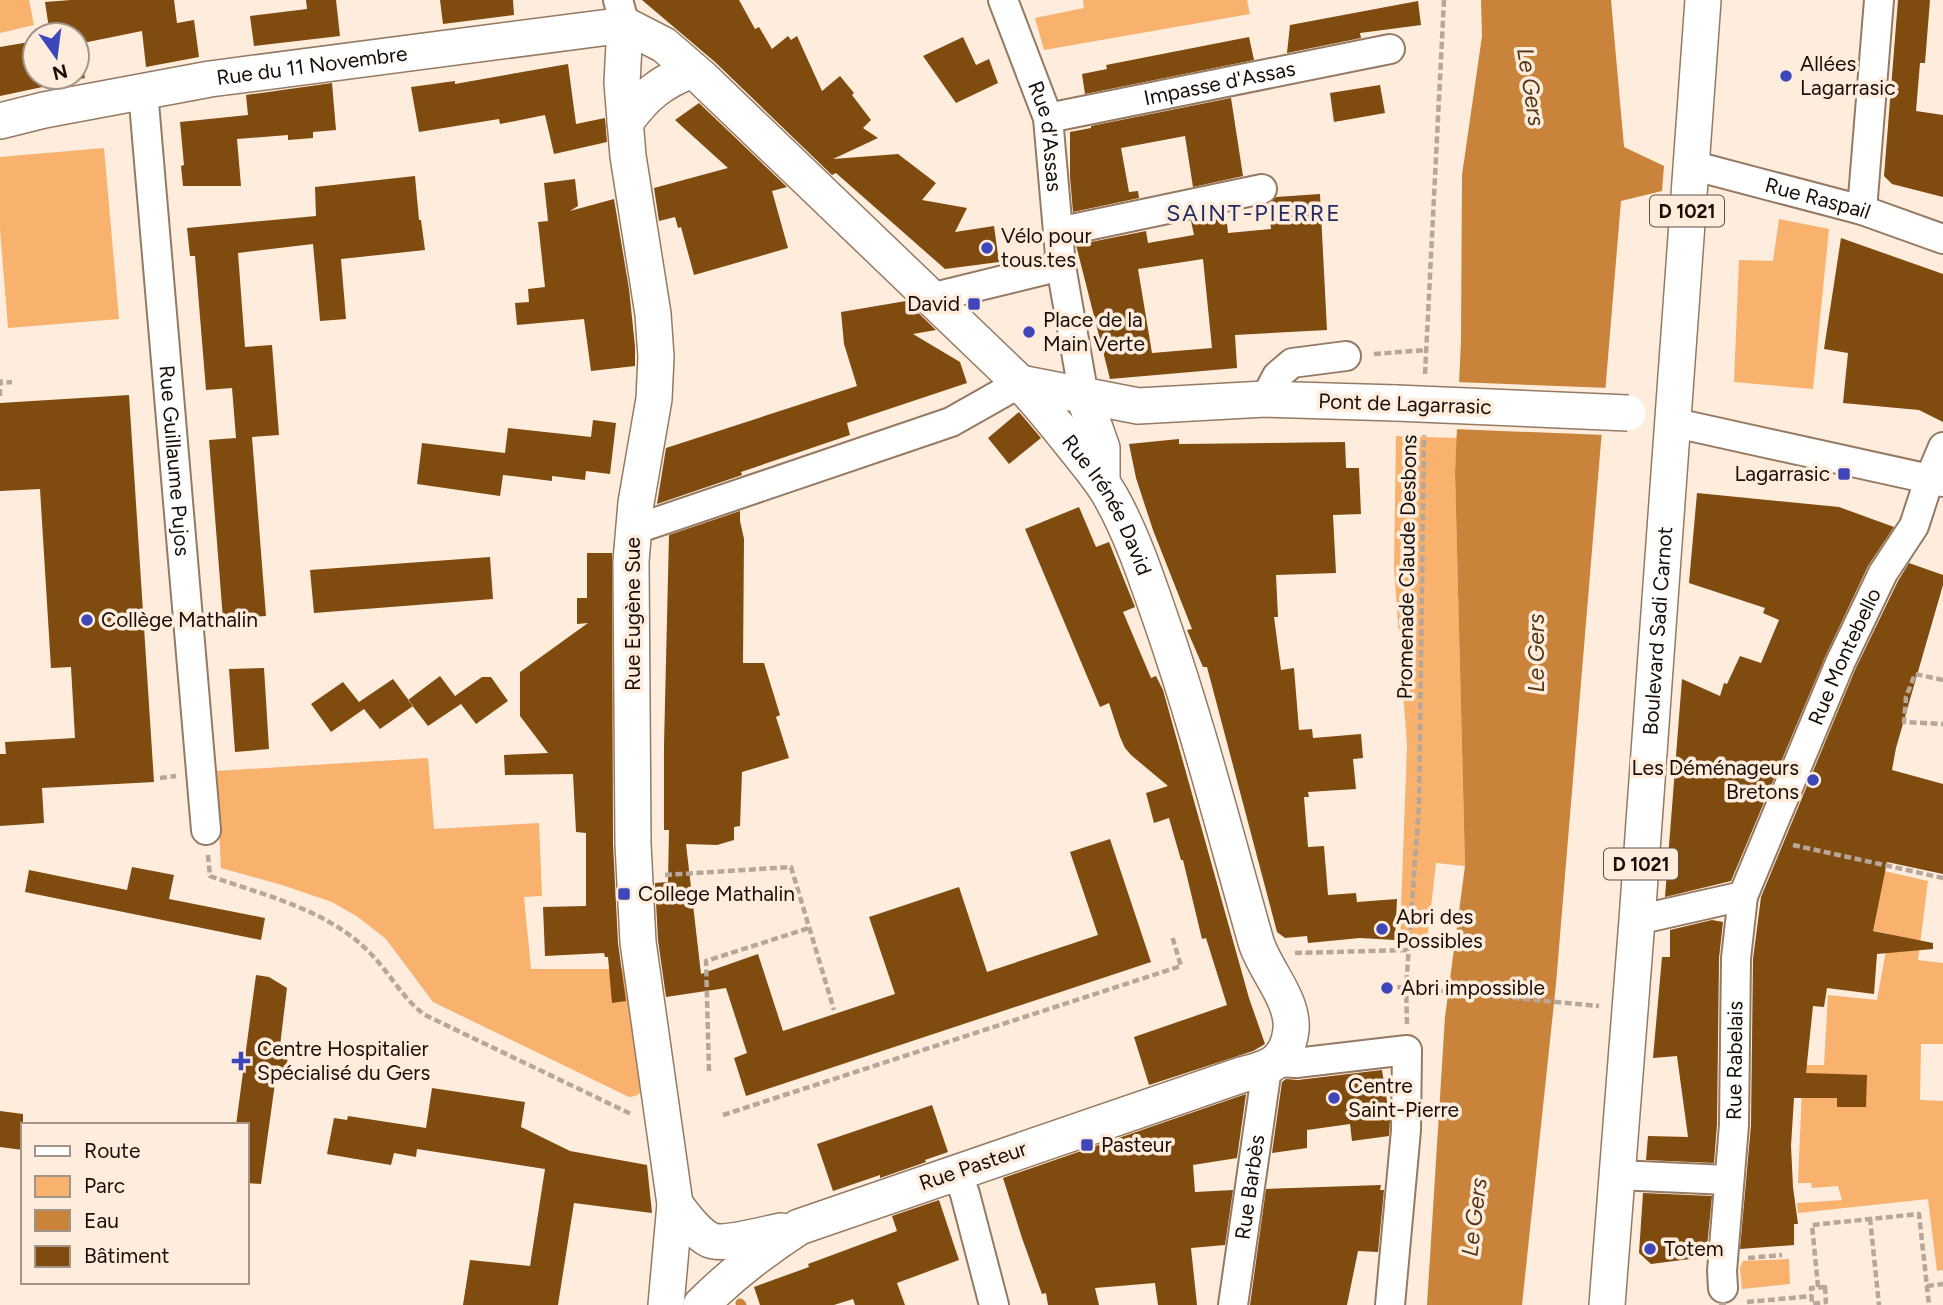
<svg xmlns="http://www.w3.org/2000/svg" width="1943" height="1305" font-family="Figtree,sans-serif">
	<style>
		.green { fill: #f9b16e }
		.water { fill: #ca833a }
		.pier { fill: #feecdd }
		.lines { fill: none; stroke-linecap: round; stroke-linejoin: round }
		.stream { stroke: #ca833a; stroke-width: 9 }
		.building { fill: #7f4b0e; fill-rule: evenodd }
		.minor-casing { stroke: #957a63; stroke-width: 32 }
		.major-casing { stroke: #957a63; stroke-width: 38 }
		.path { stroke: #b6a79a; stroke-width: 4.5; stroke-dasharray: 7 3.5; stroke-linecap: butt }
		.minor { stroke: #fff; stroke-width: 28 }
		.major { stroke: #fff; stroke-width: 35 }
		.major-bridge-casing { stroke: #957a63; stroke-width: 38; stroke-linecap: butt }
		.path-bridge { stroke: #b6a79a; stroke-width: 4.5; stroke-dasharray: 7 3.5; stroke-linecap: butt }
		.major-bridge { stroke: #fff; stroke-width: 35 }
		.poi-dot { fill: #3d47ba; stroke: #feecdd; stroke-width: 2.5 }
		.labels { text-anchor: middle; stroke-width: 7; stroke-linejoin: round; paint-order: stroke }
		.shield { fill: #feecdd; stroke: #5e5146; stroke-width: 2 }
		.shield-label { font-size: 19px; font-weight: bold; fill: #190f06 }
		.poi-label { font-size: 21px; fill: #190f06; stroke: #feecdd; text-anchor: start }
		.street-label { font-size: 21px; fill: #190f06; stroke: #feecdd }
		.water-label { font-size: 23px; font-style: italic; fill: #533517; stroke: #feecdd }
		.neighbourhood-label { font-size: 23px; letter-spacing: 2px; fill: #232a63; stroke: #feecdd }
	</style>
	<rect width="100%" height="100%" fill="#feecdd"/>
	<path class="green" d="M0,0H29L34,25L0,33Z
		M1083,0H1247L1250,14L1044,50L1035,18L1084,8Z
		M104,148L119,319L8,328L0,229V157Z
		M1779,219L1829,229L1813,389L1734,382L1739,260L1773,261Z
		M1396,436L1457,438L1455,472L1465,866L1436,863L1427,942L1400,937L1407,745L1394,568Z
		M428,758L434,829L539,823L542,896L524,897L531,969H626L642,1089C639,1095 637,1096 629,1097L433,1002L386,939L358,917L332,902L282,885L221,868L216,771Z
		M1849,863L1928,881L1918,960L1943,963V1044H1921L1920,1100L1943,1101V1270L1937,1271L1928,1199L1798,1213L1797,1203L1842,1200L1838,1186L1812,1188L1811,1183H1798L1803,1065H1824L1828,995L1877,1000L1889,934L1847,925Z
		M1789,1259L1790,1284L1742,1289L1740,1268L1743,1261Z"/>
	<path class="water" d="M1481,0H1611L1624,147L1664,166L1662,191L1621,201L1556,984L1522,1305H1427L1445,1017L1465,866L1455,472L1461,340L1462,175L1482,36Z"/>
	<path class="pier" d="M1456,382L1609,388L1605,435L1453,429Z"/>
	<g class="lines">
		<path class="stream" d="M740,1303L742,1305"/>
	</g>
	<path class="building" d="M71,0H174L177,23L194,20L199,57L146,67L142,31L78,44L85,78L0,96V47L35,41V77H77V35H50L45,2Z
		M306,0H336L340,36L254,46L250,16L307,9Z
		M440,0H513L514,15L443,24Z
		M642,0H739L755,29L759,27L772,49L788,36L791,40L797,36L822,91L840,76L854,93L852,95L871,120L863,128L878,138L833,159L898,154L936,183L922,200L967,208L955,232L994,226L999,262L945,269L836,173L832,175L715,62Z
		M1898,0H1930L1925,63H1920L1916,111L1943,115V197L1892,184L1884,176Z
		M1418,1L1421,25L1360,33L1361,38L1287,53L1290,25Z
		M963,37L976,65L989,59L998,83L956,103L923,56Z
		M1249,37L1254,60L1085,94L1082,74L1107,69L1106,65Z
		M568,64L576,124L605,118L607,142L554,154L545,115L500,124L499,119L419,132L411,87L455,81V84Z
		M332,83L336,130L313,132V138L288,140V135L237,139L241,186H183L181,166L184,165L180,122L248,115L246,95Z
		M1380,85L1385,113L1334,122L1330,93Z
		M1231,98L1243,176L1193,187L1185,136L1121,148L1129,192L1138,191L1139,198L1073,212L1070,177V132L1091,128V126Z
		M699,103L787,187L772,191L788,248L694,275L681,227L678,228L675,217L659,221L654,188L728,168L675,120Z
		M415,176L419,220H421L425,250L341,259L346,319L320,321L313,244L238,253L245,347L272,345L279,435L252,437L266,616L223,619L209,440L236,438L232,388L206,390L195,256H190L187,228L316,216L315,187Z
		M575,179L578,206L570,211L614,199L629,289L635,346V366L591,371L584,319L517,325L515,303L529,302L528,289L545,287L538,222L548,221L544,183Z
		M1320,194L1327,330L1235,335L1237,368L1110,379L1076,245L1146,231L1148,243L1194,235L1191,221L1226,214L1228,233L1271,229L1269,204L1276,197ZM1203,259L1212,348L1152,353L1138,269Z
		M1841,238L1943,274V422L1919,410L1843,403L1848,353L1824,349Z
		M906,301L936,330L913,334L960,362L967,383L847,423L850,435L741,472L742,475L657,504L666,448L857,386L844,344L841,312Z
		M129,395L154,782L42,788L44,823L0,826V754H6L5,742L75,738L71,667L51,668L40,489L0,491V403Z
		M1019,412L1041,438L1009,464L988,438Z
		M593,420L616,423L610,474L586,471L585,480L552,476V481L503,475L500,496L417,484L422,443L505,453L508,428L591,437Z
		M1179,439V444L1345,442L1346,468H1359L1361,514L1333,515L1336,573L1276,575L1278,617H1274L1281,670L1294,668L1299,730L1312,729L1313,738L1361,734L1363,758L1353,759L1356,789L1308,792L1309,797H1304L1308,847L1324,846L1328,895L1356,893L1357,902L1397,899L1395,940L1360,938L1308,943L1307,936L1285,938L1277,932L1207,667H1203L1187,630L1192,629L1153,530L1136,478L1129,444Z
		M1697,493L1839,507L1894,527L1868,566L1825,657L1731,881L1665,897L1682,679L1720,696L1724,683L1727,684L1740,656L1761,663L1779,620L1763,613L1765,608L1689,583Z
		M1079,507L1096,547L1109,542L1135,607L1123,612L1151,678L1156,676L1163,690L1249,998L1265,1044L1253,1051L1149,1085L1134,1037L1227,1005L1206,938L1202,939L1183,860H1181L1169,818L1154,823L1146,793L1168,786L1131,755L1125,748L1120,737L1109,703L1100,707L1025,529Z
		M740,511V521L744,539L743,663H764L780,715L776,717L789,758L742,772L740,826L734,827V840L717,845L686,844L701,974L758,954L783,1031L895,994L869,917L959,887L987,972L1098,935L1070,852L1110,839L1151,962L746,1096L734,1058L747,1053L726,988L666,997L658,940L655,883L668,882L669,830H664V745L669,535Z
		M587,553H612L613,844L618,943L626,1001L612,1003L608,957H605L604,953L545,956L543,907L586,906V833L576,832L573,774L505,775L504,755L548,753L520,716V672L588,623L577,624V598H587Z
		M490,557L493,599L314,613L310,570Z
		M1909,563L1943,575V585L1896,748L1892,770L1943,784V874L1887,862L1873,931L1933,943V949L1877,954L1874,994L1827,988L1824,1007L1813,1006L1806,1073L1867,1075L1866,1107H1837V1098H1794L1791,1146L1793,1187L1798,1224H1794V1245L1740,1249L1751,1125L1753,959L1761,897L1855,670L1898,581Z
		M264,668L269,749L235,752L229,669Z
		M440,676L455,696L482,677H491L508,701L476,724L461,704L428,726L408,700Z
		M393,679L413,706L380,729L364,709L331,732L311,704L343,682L359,702Z
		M132,867L174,875L169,899L265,918L261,940L25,892L29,870L127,890Z
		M1712,920L1723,922L1719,958L1717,1124L1714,1163L1646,1160L1648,1136L1688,1137L1677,1056L1653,1058L1662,957H1670V930Z
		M256,975L269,977L287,988L279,1054L288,1056L285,1077L276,1076L261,1184L247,1183V1125H236Z
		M1382,1070L1390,1120L1389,1136L1352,1141L1350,1124L1307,1130V1148L1272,1153L1282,1082L1286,1079L1298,1080Z
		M432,1088L525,1102L521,1127L570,1151L647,1165L652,1213L574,1203L558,1305H463L470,1260L530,1266L545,1169L417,1149L416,1157L394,1153L391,1165L327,1154L334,1118L347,1120L348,1116L426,1128Z
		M1246,1094L1237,1158L1193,1165L1195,1192L1233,1190L1225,1245L1191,1248L1197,1305H1158L1155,1283L1095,1288L1099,1305H1048L1046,1293L1042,1294L1022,1238L1003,1178Z
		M932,1105L948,1152L925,1160L926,1162L880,1178V1175L833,1191L817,1144Z
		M0,1111L23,1114V1150L0,1147Z
		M1381,1185L1380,1190H1384L1378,1252L1358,1251L1347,1305H1250L1266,1189Z
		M1643,1193L1712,1196L1706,1257L1651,1264L1639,1253Z
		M939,1200L959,1260L897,1283L905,1305H855L853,1299L834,1305H760L754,1287L809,1267L808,1264L897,1231L892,1216Z"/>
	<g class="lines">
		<g class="minor-casing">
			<g id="minor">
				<path d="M618,0L625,25"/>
				<path id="s1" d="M1003,0L1048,118L1061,266L1084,397"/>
				<path id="s2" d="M143,91L206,830"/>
				<path id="s3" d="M1048,118L1390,49"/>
				<path id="s4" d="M1691,165L1862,210L1943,239"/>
				<path d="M1862,210L1879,0"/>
				<path d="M1058,232L1262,189"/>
				<path d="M930,298L1061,266"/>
				<path d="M1265,399L1277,376L1292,363L1346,356"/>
				<path d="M1671,422L1943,482"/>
				<path d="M633,530L951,422L1020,383"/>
				<path d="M1637,920L1743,896"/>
				<path d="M1276,1062L1296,1063L1407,1050L1406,1130L1390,1305"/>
				<path d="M957,1172L965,1194L994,1305"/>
				<path d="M1617,1175L1728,1180"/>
				<path id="s5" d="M1723,1288L1722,1271L1734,1125L1736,958L1743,896L1840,663L1883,573L1914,526L1929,480L1943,447"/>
				<path id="s6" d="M1233,1305L1267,1068"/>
			</g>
		</g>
		<g class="major-casing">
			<g id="major">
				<path id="s7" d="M625,25L664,45L701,77L1020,383C1041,405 1059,428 1078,452C1090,467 1103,482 1112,499C1132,535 1146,577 1160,617C1197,723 1225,833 1256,942C1264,969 1294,1000 1291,1030C1287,1063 1269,1068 1241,1075L799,1227C762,1251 732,1274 701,1305"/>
				<path d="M625,25L622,83L628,156L653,314L656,357L654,399L636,503L631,561L633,844L638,942L675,1204L666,1305"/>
				<path id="s8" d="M0,121L44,110L210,79L625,25"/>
				<path d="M625,123C645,95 661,82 692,70"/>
				<path d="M1020,383L1138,406L1265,399L1396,403"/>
				<path d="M1084,397L1102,448V481"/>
				<path d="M675,1204C683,1215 697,1234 710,1240C724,1246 765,1234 781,1231"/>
				<path id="s9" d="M1607,1305L1637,920L1703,0"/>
			</g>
		</g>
		<path class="path" d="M1374,354L1425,350
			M1425,374L1444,0
			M0,379V383L12,382
			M0,396V383
			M1943,680L1915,674L1906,697L1904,722L1943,724
			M160,778L176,776
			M1793,845L1943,878
			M208,855L210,876C266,896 330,910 372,955C391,975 403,999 425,1015L631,1114
			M665,875L791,867L834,1010
			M1295,953L1409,950
			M1387,986L1599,1006
			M1407,1024L1406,987L1419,806L1424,435
			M709,1071L706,961L809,928
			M723,1115L1181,966L1172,936
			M1870,1218L1879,1305
			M1748,1258L1782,1255
			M1927,1286L1943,1284
			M1818,1287L1812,1225L1919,1214L1929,1305
			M1825,1287L1826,1302L1812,1304L1811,1288Z
			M1747,1302L1812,1296"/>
		<use href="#minor" class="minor"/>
		<use href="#major" class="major"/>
		<g class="major-bridge-casing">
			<path id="major-bridge" d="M1396,403L1628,413"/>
		</g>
		<path class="path-bridge" d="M1719,1305L1729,1304"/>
		<use href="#major-bridge" class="major-bridge"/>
	</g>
	<g class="poi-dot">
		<circle cx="1786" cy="76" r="7"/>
		<circle cx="987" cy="248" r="7"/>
		<rect x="967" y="297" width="14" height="14" rx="3.5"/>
		<circle cx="1029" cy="332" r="7"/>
		<rect x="1837" y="467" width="14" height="14" rx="3.5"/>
		<circle cx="87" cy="620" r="7"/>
		<circle cx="1813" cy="780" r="7"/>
		<rect x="617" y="887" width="14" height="14" rx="3.5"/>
		<circle cx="1382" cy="929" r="7"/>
		<circle cx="1387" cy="988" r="7"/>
		<path d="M237.5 1050.5h7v7h7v7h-7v7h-7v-7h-7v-7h7z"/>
		<circle cx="1334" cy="1098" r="7"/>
		<rect x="1080" y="1138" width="14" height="14" rx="3.5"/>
		<circle cx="1650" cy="1249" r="7"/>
	</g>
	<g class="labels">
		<g class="shield">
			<rect x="1650" y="195.5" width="74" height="31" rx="5"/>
			<rect x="1604" y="848.5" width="74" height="31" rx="5"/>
		</g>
		<g class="shield-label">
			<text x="1687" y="218">D 1021</text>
			<text x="1641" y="871">D 1021</text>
		</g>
		<g class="poi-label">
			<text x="1800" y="71">Allées<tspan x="1800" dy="24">Lagarrasic</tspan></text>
			<text x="1001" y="243">Vélo pour<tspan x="1001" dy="24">tous.tes</tspan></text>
			<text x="960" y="311" text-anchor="end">David</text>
			<text x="1043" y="327">Place de la<tspan x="1043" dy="24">Main Verte</tspan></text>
			<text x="1830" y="481" text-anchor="end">Lagarrasic</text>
			<text x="101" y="627">Collège Mathalin</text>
			<text x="1799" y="775" text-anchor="end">Les Déménageurs<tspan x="1799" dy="24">Bretons</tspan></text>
			<text x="638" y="901">College Mathalin</text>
			<text x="1396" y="924">Abri des<tspan x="1396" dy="24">Possibles</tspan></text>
			<text x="1401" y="995">Abri impossible</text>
			<text x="257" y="1056">Centre Hospitalier<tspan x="257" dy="24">Spécialisé du Gers</tspan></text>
			<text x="1348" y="1093">Centre<tspan x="1348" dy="24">Saint-Pierre</tspan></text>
			<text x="1101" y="1152">Pasteur</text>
			<text x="1664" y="1256">Totem</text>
		</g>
		<g class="street-label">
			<text dy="7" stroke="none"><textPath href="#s8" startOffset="317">Rue du 11 Novembre</textPath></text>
			<text dy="7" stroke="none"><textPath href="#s3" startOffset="175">Impasse d'Assas</textPath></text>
			<text dy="7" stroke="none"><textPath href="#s1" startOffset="144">Rue d'Assas</textPath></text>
			<text dy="7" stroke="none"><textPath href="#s4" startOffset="131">Rue Raspail</textPath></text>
			<text transform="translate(1405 404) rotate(2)" y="7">Pont de Lagarrasic</text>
			<text dy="7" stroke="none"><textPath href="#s2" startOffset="371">Rue Guillaume Pujos</textPath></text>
			<text dy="7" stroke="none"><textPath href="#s7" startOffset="686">Rue Irénée David</textPath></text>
			<text transform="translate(1407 567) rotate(-89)" y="7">Promenade Claude Desbons</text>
			<text transform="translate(633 614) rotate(-90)" y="7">Rue Eugène Sue</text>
			<text dy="7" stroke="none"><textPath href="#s9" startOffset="676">Boulevard Sadi Carnot</textPath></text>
			<text dy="7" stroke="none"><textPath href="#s5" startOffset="653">Rue Montebello</textPath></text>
			<text dy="7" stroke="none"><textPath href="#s5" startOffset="228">Rue Rabelais</textPath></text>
			<text transform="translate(973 1166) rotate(-19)" y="7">Rue Pasteur</text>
			<text dy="7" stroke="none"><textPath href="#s6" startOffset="119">Rue Barbès</textPath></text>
		</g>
		<g class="water-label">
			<text transform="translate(1531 87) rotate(81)" y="8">Le Gers</text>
			<text transform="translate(1536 653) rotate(-90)" y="8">Le Gers</text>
			<text transform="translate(1474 1217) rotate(-83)" y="8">Le Gers</text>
		</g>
		<g class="neighbourhood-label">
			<text x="1254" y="221">SAINT-PIERRE</text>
		</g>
	</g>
	<rect x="21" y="1123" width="228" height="161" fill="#feecdd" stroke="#a29487" stroke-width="2"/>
	<rect x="35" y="1146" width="35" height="10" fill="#ffffff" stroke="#a29487" stroke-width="2"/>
	<text x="84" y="1158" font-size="21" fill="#190f06">Route</text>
	<rect x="35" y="1176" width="35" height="21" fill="#f9b16e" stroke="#a29487" stroke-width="2"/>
	<text x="84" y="1193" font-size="21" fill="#190f06">Parc</text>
	<rect x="35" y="1210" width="35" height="21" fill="#ca833a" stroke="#a29487" stroke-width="2"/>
	<text x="84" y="1228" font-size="21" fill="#190f06">Eau</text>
	<rect x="35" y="1246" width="35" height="21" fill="#7f4b0e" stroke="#a29487" stroke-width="2"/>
	<text x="84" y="1263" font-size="21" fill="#190f06">Bâtiment</text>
	<g transform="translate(56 56) rotate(166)"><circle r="33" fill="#feecdd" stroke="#a29487" stroke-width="2"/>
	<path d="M0-5L12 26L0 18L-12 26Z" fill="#3d47ba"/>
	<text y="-10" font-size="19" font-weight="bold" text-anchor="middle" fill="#190f06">N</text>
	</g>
</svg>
